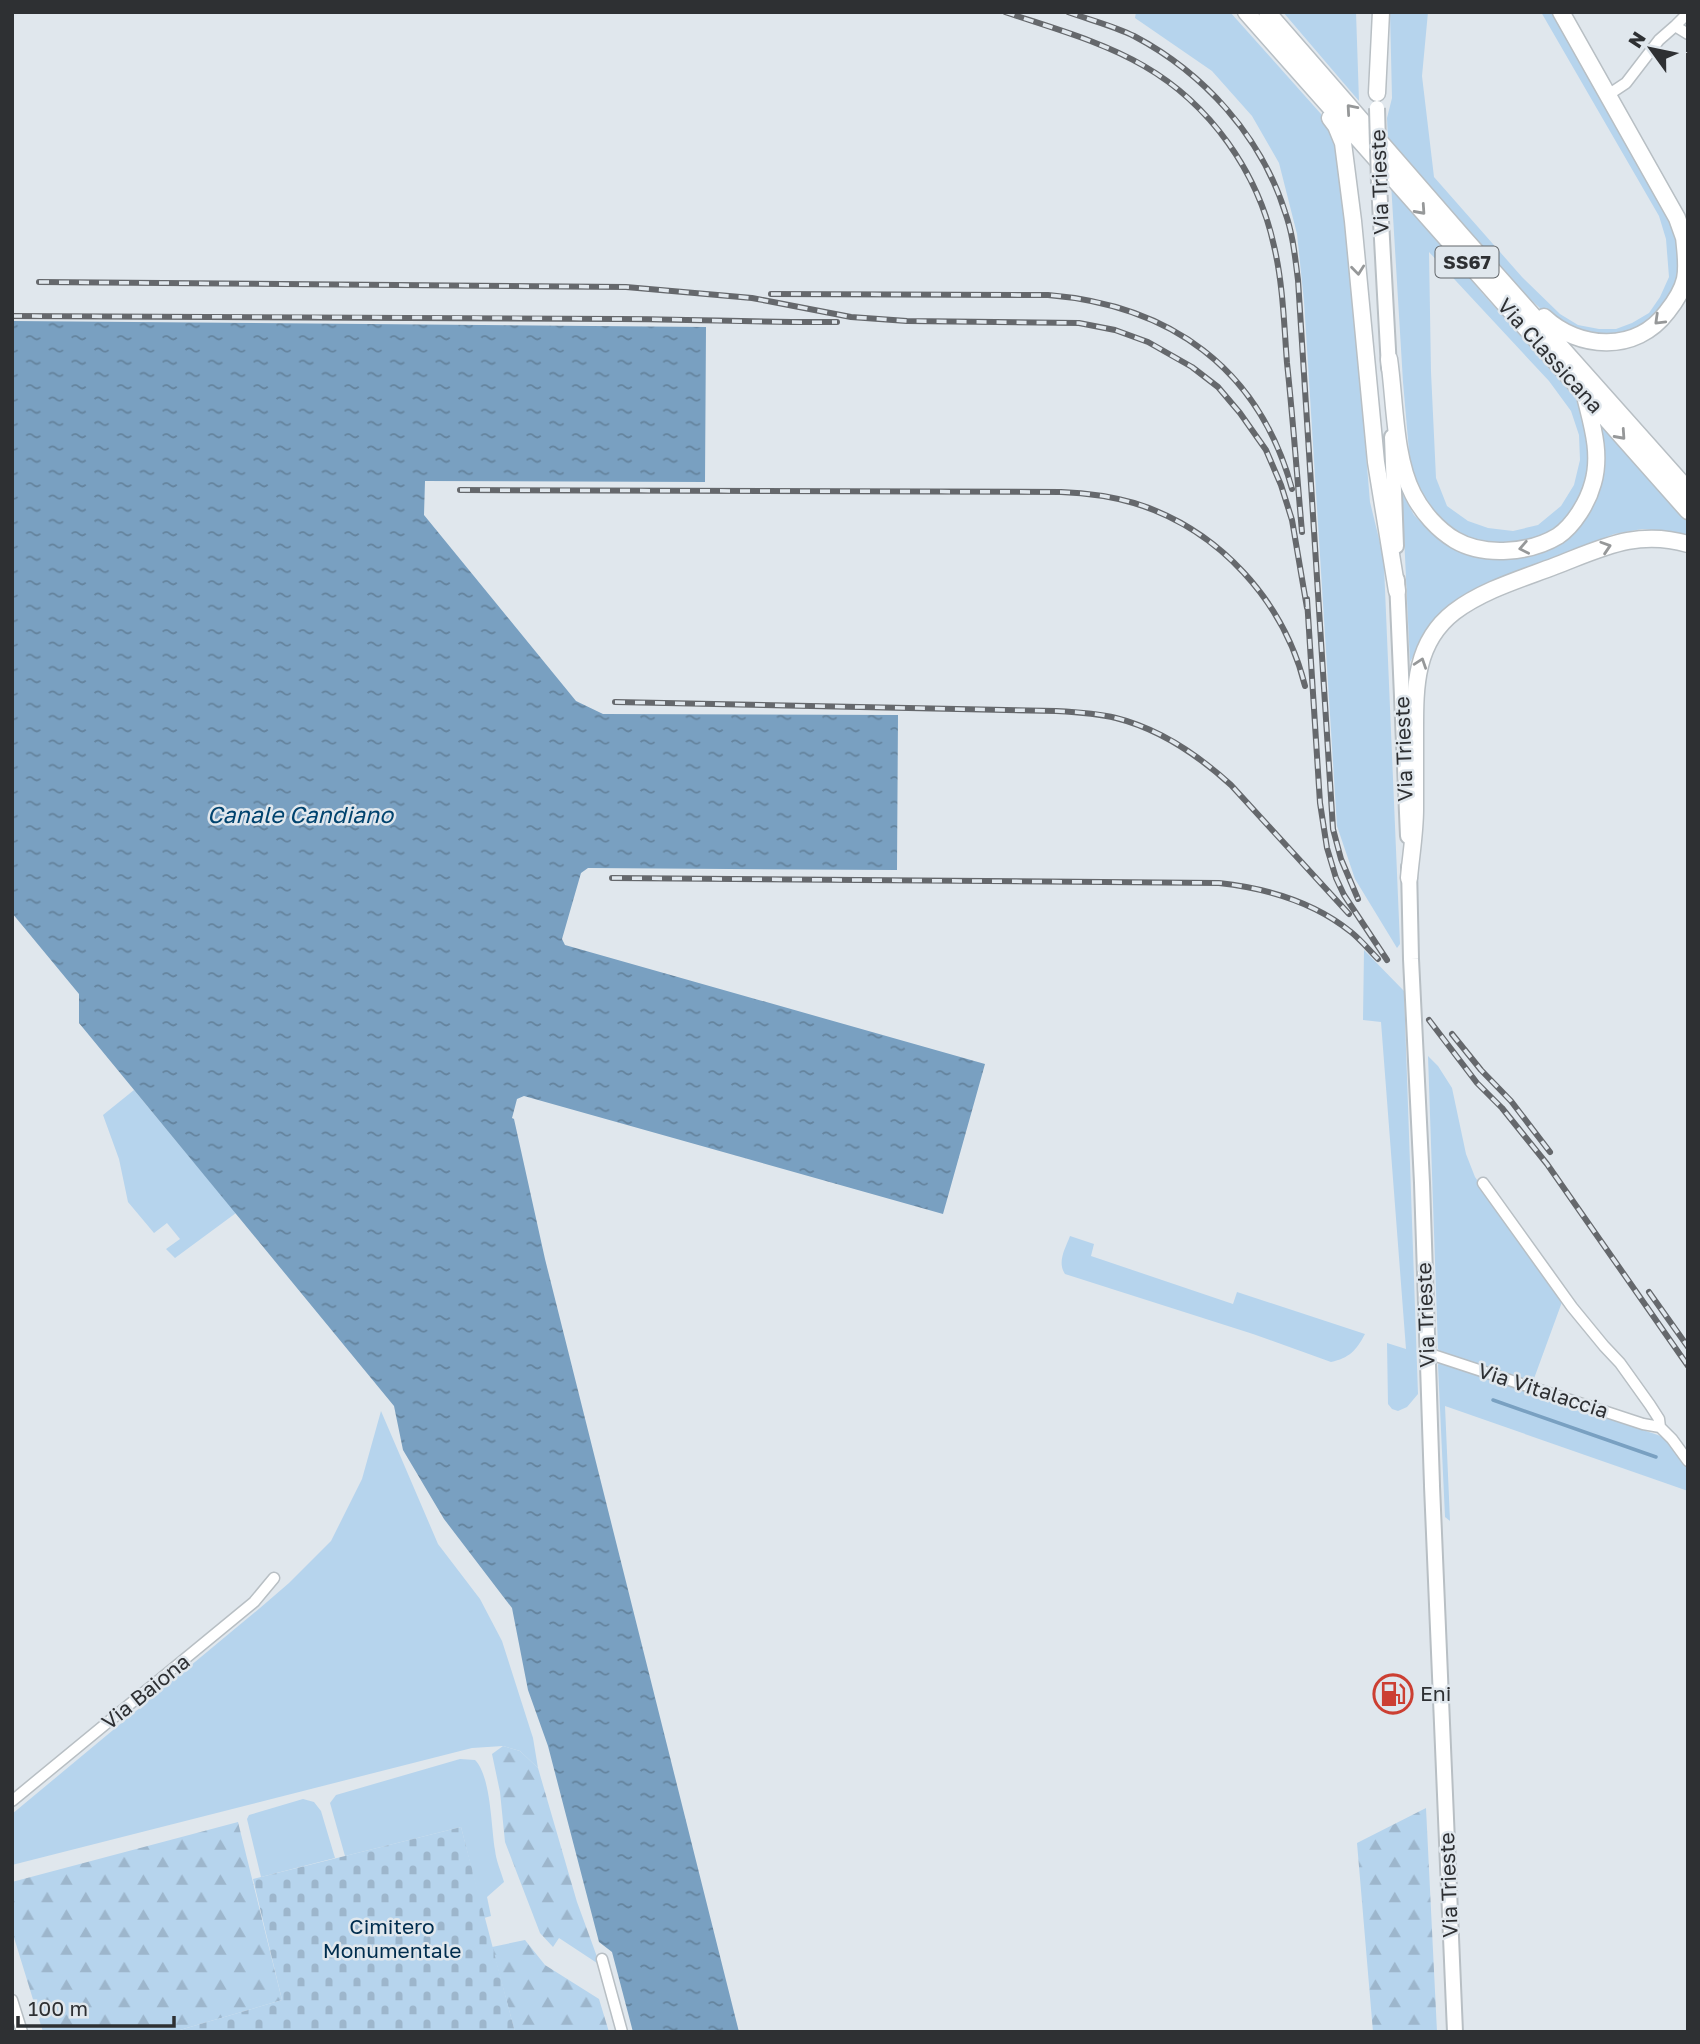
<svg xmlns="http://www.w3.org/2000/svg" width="1700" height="2044" font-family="'Golos Text',sans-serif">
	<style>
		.green { fill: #b6d4ed; fill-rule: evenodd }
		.forest { fill: url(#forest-firs) }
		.cemetery { fill: url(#cemetery-stones) }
		.water { fill: url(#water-ripples) }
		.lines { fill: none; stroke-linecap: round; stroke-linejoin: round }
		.stream { stroke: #79a0c1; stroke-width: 3.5 }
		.minor-casing { stroke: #b8bfc4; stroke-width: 13 }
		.secondary-casing { stroke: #b8bfc4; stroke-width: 18 }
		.trunk-casing { stroke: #b8bfc4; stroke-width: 19 }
		.minor { stroke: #fff; stroke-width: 10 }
		.secondary { stroke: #fff; stroke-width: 14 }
		.trunk { stroke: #fff; stroke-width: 16 }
		.rail-casing { stroke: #65686c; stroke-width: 6 }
		.rail { stroke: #e0e7ed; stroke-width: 3.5; stroke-dasharray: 10; stroke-linecap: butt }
		.secondary-bridge-casing { stroke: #b8bfc4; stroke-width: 18; stroke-linecap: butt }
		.secondary-bridge { stroke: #fff; stroke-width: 14 }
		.oneway { stroke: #969899 }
		.labels { text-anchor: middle; stroke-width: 5; stroke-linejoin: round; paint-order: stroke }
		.shield { fill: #e0e7ed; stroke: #63676b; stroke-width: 2 }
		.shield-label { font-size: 19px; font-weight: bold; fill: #2e3033 }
		.street-label { font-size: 21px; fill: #2e3033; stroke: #e0e7ed }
		.poi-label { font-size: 21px; fill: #2e3033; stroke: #e0e7ed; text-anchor: start }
		.park-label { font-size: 21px; fill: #002d4e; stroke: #e0e7ed }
		.water-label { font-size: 23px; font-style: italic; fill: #00436e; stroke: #e0e7ed }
	</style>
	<defs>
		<pattern id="forest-firs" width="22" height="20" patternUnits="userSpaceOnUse" patternTransform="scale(1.75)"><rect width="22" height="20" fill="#b6d4ed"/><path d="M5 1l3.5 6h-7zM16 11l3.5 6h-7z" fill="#9db6cc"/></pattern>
		<pattern id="cemetery-stones" width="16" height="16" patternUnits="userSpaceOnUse" patternTransform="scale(1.75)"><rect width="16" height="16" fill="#b6d4ed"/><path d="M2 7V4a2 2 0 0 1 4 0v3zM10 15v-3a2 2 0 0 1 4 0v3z" fill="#9db6cc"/></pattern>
		<pattern id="water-ripples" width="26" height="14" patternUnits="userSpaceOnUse" patternTransform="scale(1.75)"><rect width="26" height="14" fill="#79a0c1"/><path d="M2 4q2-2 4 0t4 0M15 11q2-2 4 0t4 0" fill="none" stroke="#64839d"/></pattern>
	</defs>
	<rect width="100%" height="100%" fill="#e0e7ed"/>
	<path class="green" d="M1136,12H1230L1321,114C1334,138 1339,162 1344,190L1370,502L1381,547L1384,566L1400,944L1397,948L1355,879L1337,826L1304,301L1297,234L1279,163L1252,116L1212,71L1135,18Z
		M1283,12H1356L1359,101Z
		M1390,12H1428L1422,76L1434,177L1522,277L1560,314L1578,325L1599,329H1616L1632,323L1649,313L1660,297L1669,277L1666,239L1659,216L1541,12H1552L1666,212L1677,239L1681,259L1677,285L1661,313L1637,330L1601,337L1554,321L1529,298L1388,142L1387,118L1392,98Z
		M1391,183L1483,294L1567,387L1579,404L1584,417L1590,463L1583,489L1575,505L1561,523L1539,538L1496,546L1457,536L1432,514L1411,474L1403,382ZM1429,252L1549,381L1571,411L1579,435L1580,460L1574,485L1561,506L1538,525L1513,531L1488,528L1468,521L1447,506L1436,478L1431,372Z
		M1596,415L1688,522V538L1674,532L1642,529L1614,534L1497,582L1424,636L1410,662L1402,493L1414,515L1440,541L1462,553L1488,558L1534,552L1590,502Z
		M1364,950L1404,991L1418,1394L1407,1407L1398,1411L1392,1409L1388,1404L1387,1343L1406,1349L1381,1022L1363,1020Z
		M1428,1056L1438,1066L1452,1088L1466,1154L1475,1177L1562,1302L1532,1384L1440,1352L1438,1349Z
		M134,1090L236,1213L175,1258L166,1249L180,1239L167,1223L154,1233L128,1202L119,1159L103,1115Z
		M1070,1236L1094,1244L1091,1256L1233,1304L1237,1292L1365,1334C1356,1351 1349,1358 1331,1362L1253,1334L1065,1274C1057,1262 1065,1249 1070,1236Z
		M1439,1363L1658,1435L1668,1440L1688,1467V1491L1445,1406L1450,1521L1445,1517L1438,1365Z
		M381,1411L438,1544L480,1599L502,1641L533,1738L538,1768L520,1751L503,1746L472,1748L12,1865V1814L260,1608L289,1583L331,1541L362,1479Z
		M460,1759L475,1760C491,1776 491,1826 495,1850C496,1861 501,1871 504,1882L487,1897L491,1916L484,1918L461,1827L345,1856L330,1803L336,1795Z
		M303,1799L314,1802L321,1811L335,1858L261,1877L247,1819L249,1815Z"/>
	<path class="forest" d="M503,1746L520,1751L538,1768L577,1902L600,1965L559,1938L553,1947L540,1933L505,1842L500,1792L492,1754Z
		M1426,1808L1437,2032H1373L1357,1843Z
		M238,1822L282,2000L173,2032H43L12,1931V1882Z
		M525,1940L545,1965L599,1999L609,2032H515L492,1947Z"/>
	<path class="cemetery" d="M461,1827L515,2032H173L282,2000L253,1879Z"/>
	<path class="water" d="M12,321L706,327L705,482L425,481L424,515L576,701L603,714L898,715L897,870L588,868L581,873L562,939L565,945L985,1064L943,1214L524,1096L517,1099L512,1118L514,1119L545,1259L739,2032H633L612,1952L599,1942L548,1746L528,1690L512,1608L444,1519L403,1450L394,1406L79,1023V994L12,913Z"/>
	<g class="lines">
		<path class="stream" d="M1493,1400L1656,1457"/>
		<g class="minor-casing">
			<path id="minor" d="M1675,26L1688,13
				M1608,95L1626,83L1659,40L1675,26L1688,34
				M1483,1183L1572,1307L1604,1346L1620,1363L1650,1405L1659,1419L1660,1427L1672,1439L1688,1461
				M1427,1353L1643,1424L1660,1427
				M12,1801L254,1602L274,1578
				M602,1959L622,2032
				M12,2000L22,2032"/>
		</g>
		<g class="secondary-casing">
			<path id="secondary" d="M1379,184L1389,368
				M1392,437L1396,546
				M1397,580L1408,836
				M1409,867L1411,959L1422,1183L1432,1485
				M1432,1486L1455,2032"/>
		</g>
		<g class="trunk-casing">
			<path id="trunk" d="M1246,12L1688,511
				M1267,12L1462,236L1688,490
				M1561,12L1677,218L1687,246
				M1377,93L1381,12
				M1330,118L1336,126L1343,143L1353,221L1376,462L1397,591
				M1544,317C1579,350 1636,353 1667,312C1675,302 1682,292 1685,279C1688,265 1685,250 1684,236
				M1389,359C1395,400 1394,457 1413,494C1422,512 1438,530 1455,540C1484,557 1530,553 1558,536C1574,525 1588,502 1593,483C1601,455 1593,428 1586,400
				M1409,878C1411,855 1415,832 1415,809C1415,784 1415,759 1415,734C1415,689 1414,643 1454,612C1483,590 1521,579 1555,566C1602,548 1637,529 1688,544"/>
		</g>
		<use href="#minor" class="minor"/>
		<use href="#secondary" class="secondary"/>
		<use href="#trunk" class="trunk"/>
		<g class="rail-casing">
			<path id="rail" d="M1005,12C1052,28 1101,41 1144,66C1210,104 1258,172 1274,246C1283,284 1284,324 1287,363C1293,419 1297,476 1302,532
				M1068,12C1090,20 1114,26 1134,36C1204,73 1261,136 1285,212C1293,234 1295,257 1298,280L1333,829L1341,859L1358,899
				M39,282L626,287L752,298L851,317L907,321L1079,323L1115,330L1148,342L1192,367L1218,387L1240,413L1266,450L1281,485L1292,520L1307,608
				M771,294L1048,295C1170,305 1259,368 1292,489
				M12,316C215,317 418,317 620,319C693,319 765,323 837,322
				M460,490L1061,492C1086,493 1110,496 1134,503C1219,529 1284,601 1305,686
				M1307,599L1320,803L1327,848L1336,878L1344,895L1387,960
				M615,702L1056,711C1076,712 1096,713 1116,718C1160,729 1198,755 1231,785L1349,914
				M612,878L1219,883C1265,888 1314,902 1351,932C1361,940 1369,950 1378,959
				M1429,1020L1477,1083L1502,1108L1547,1164L1688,1366
				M1452,1034L1481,1070L1511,1101L1550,1152
				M1649,1292L1688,1347"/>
		</g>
		<use href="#rail" class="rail"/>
		<g class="secondary-bridge-casing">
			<path id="secondary-bridge" d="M1377,108L1379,184"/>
		</g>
		<use href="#secondary-bridge" class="secondary-bridge"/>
	</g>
	<defs><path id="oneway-chevron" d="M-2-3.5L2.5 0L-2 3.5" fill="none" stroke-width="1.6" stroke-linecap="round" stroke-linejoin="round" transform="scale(1.75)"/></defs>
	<g class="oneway">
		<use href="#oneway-chevron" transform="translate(1351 109) rotate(-131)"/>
		<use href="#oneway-chevron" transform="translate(1421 210) rotate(48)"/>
		<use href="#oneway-chevron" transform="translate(1358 270) rotate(84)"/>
		<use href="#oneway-chevron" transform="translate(1659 320) rotate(136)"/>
		<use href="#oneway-chevron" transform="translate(1621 435) rotate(48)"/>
		<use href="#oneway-chevron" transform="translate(1606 547) rotate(-18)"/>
		<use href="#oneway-chevron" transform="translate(1524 548) rotate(169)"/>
		<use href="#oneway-chevron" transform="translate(1421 663) rotate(-71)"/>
	</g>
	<defs>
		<g id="fuel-ring" transform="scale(2.0125)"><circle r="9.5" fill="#e0e7ed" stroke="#cc3f32" stroke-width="1.5"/><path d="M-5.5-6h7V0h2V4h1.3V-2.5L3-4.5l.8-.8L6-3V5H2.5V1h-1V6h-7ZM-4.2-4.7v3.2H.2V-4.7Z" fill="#cc3f32"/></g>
	</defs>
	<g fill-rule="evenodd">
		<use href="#fuel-ring" x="1393" y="1694"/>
	</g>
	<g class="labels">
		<rect class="shield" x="1435.5" y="246.5" width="63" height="31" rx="5"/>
		<g class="shield-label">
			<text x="1467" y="269">SS67</text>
		</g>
		<g class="street-label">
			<text transform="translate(1380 182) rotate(-92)" y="7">Via Trieste</text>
			<text transform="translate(1550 356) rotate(48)" y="7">Via Classicana</text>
			<text transform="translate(1404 749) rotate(-92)" y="7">Via Trieste</text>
			<text transform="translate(1426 1315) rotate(-92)" y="7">Via Trieste</text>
			<text transform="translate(1543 1391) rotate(18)" y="7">Via Vitalaccia</text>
			<text transform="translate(146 1692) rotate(-39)" y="7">Via Baiona</text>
			<text transform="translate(1449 1885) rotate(-92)" y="7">Via Trieste</text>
		</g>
		<g class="poi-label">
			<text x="1420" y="1701">Eni</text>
		</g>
		<g class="park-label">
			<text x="392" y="1934">Cimitero<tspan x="392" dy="24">Monumentale</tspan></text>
		</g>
		<g class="water-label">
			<text x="300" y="823">Canale Candiano</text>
		</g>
	</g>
	<rect width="1700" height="2044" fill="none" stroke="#2e3033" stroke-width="28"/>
	<g transform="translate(1651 49) rotate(303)" stroke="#e0e7ed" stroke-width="5" paint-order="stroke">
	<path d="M0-5L12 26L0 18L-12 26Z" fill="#2e3033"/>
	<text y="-10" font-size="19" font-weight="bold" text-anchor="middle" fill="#2e3033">N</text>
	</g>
	<path d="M18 2016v10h156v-10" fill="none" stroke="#2e3033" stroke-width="3.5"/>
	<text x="28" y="2016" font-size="21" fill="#2e3033" stroke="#e0e7ed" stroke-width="5" paint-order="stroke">100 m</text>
</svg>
